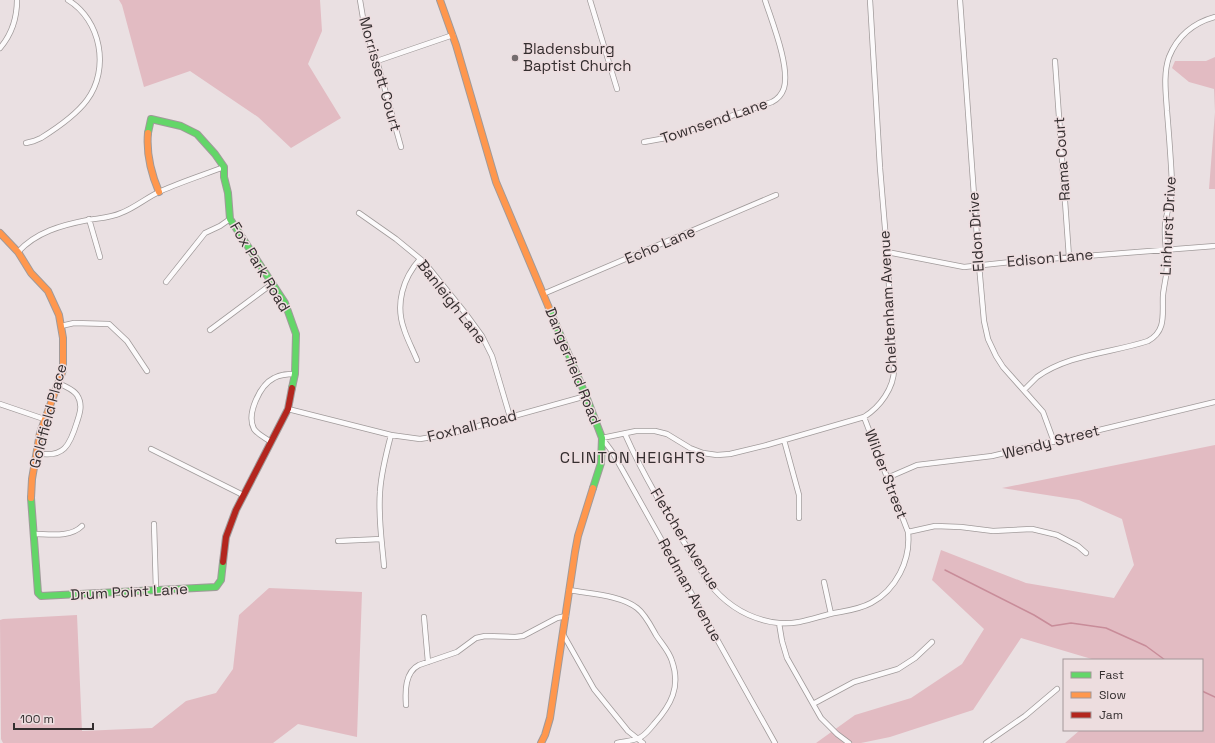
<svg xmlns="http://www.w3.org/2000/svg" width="1215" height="743" font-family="'Space Grotesk',sans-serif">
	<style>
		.green { fill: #e2bbc2 }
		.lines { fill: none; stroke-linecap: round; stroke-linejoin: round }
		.stream { stroke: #c88c99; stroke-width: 1.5 }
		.street-casing { stroke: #a09a9a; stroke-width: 6 }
		.fast-casing { stroke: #a09a9a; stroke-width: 8 }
		.slow-casing { stroke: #a09a9a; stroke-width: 8 }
		.jam-casing { stroke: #a09a9a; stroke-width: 8 }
		.street { stroke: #fcfafb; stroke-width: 4.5 }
		.fast { stroke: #63d668; stroke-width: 6 }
		.slow { stroke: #ff974d; stroke-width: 6 }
		.jam { stroke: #b3261e; stroke-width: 6 }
		.poi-dot { fill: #746c6e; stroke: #eddddf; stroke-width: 1.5 }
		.labels { text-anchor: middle; stroke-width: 3; stroke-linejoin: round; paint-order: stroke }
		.poi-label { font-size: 15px; fill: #342e2f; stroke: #eddddf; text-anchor: start }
		.street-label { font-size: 15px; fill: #342e2f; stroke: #eddddf }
		.neighbourhood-label { font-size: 16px; letter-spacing: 1px; fill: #342e2f; stroke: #eddddf }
	</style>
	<rect width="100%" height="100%" fill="#eae0e2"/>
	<path class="green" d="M119,0H320L322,31L308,64L341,118L291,148L258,117L190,71L144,87L122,5Z
		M1215,57V189H1209L1215,112L1214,89L1189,82L1172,68L1175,61H1206Z
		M1215,445V743H1065L1080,730H1202V660H1095L1021,638L973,710L890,737L861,743H816L855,715L911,698L962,664L984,629L932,580L941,550L1026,583L1114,598L1134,565L1122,519L1079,500L1002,488Z
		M269,588L362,592L357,737L298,724L273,743H3L1,739L0,620L3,619L77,615L82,731L152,728L186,701L216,693L233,669L239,615Z"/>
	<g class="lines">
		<path class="stream" d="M945,570L1034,615L1052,626L1071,623L1106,628L1146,646L1165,660
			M1202,691L1215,697"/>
		<g class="street-casing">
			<path id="street" d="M360,0L365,30L377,61L401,147
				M590,0L617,89
				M960,0L979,265L984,321L988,339L996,356L1003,367L1043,412L1054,442
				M0,48C12,34 17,18 17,0
				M377,61L453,35
				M1055,61L1069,257
				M644,142L666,138L772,102C778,99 782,94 784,88C790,66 772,22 765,0
				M26,143L34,141L41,138C57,128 76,115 87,100C110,69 101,20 68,0
				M359,213L396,239L424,262L466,314L482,336L492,356L510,417
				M89,219L100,257
				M18,252C36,232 62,225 88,220C99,218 110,218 121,213C135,208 147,197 161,191C181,182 203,175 224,167
				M887,252L964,267L1021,261L1215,246
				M166,282L205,233L220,226L230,219
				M543,294L776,195
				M61,326L74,323L109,324L127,341L147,371
				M210,330L273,283
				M417,360C413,350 407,339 404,329C395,304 403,278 420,259
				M1024,390C1028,386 1033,381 1037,377C1069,354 1112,353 1148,341C1167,331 1162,313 1163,295C1164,285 1167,275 1167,265C1167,252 1164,239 1165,226C1166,211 1173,199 1172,184C1171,160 1169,135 1167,111C1166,94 1163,74 1169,57C1178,35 1193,23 1215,17
				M0,404L44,419
				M288,409L391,435L420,439L449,434L586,396
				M625,434C648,486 679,533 708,582C726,605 750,620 779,623C796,625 814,618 830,614C844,611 858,610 871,603C896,590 911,560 908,532L864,417
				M784,440L799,495V518
				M271,442C266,438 258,435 254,429C246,414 260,385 274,378C281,374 288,374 295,374
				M151,449L243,495
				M36,453C64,459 70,445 77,422C80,413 83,404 77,395C73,389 65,387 59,383
				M887,478L917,465L992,456L1215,402
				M154,524L156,590
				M908,532L935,526L961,527L993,531L1032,529L1057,535L1078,546L1086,553
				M34,534C49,534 70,538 82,526
				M338,541L381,539
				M384,566C382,542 378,517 380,492C381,473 386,454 391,435
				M824,582L831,614
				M569,590C590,594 620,595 637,608C645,614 651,626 656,635C661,643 669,651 672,661C681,687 671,705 654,724C650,729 646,734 641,737C634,741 625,741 617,743
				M424,617L428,662
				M779,623L782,641L787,658L821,718L837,734L849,743
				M563,634L594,689L628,731L643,743
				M813,704L854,682L898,669L915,658L932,642
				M406,705C405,691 405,672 419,665L457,652L476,638L485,636L515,637L523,636L557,618L566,616
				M775,743L613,453L602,438L636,431H655L667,434L690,448L703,453L717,455L730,454L767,445L864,417C880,407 894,388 894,369L887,252L880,168L870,0
				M986,743L1025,716L1057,689"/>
		</g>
		<g class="fast-casing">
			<path id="fast" d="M148,133L151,119L181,126L197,134L215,154L224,167V177L228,193L230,219L285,303L296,334L295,374L292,388
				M549,308L586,396L602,438L601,463L593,488
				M31,498L38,593L41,596L216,587L221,580L223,562"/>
		</g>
		<g class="slow-casing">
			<path id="slow" d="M440,0L456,45L496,182L549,308
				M148,133C146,154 151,173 159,192
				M0,233L18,252L31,273L48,291L59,315L63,338V370L40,433L32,479L31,498
				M541,743L545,735L550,718L575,552L578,536L593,488"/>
		</g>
		<g class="jam-casing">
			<path id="jam" d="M223,562L226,537L236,510L288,409L292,388"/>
		</g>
		<use href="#street" class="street"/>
		<use href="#fast" class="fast"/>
		<use href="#slow" class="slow"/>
		<use href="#jam" class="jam"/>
	</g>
	<circle class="poi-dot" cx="515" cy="58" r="4"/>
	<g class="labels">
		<g class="poi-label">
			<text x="523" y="54">Bladensburg<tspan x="523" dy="17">Baptist Church</tspan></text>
		</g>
		<g class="street-label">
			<text transform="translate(380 74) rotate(74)" y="5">Morrissett Court</text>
			<text transform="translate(714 121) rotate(-19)" y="5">Townsend Lane</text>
			<text transform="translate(1062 159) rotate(-94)" y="5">Rama Court</text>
			<text transform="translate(1168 226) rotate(-87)" y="5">Linhurst Drive</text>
			<text transform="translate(976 232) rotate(-94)" y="5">Eldon Drive</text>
			<text transform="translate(660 245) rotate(-23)" y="5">Echo Lane</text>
			<text transform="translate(1050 258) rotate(-5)" y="5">Edison Lane</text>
			<text transform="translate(260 267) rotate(59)" y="5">Fox Park Road</text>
			<text transform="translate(452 302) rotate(52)" y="5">Banleigh Lane</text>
			<text transform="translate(888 302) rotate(-93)" y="5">Cheltenham Avenue</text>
			<text transform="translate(573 366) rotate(68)" y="5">Dangerfield Road</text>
			<text transform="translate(48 416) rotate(-75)" y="5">Goldfield Place</text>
			<text transform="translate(472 426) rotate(-14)" y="5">Foxhall Road</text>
			<text transform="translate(1051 442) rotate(-14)" y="5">Wendy Street</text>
			<text transform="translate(886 474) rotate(69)" y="5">Wilder Street</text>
			<text transform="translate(685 539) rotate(58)" y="5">Fletcher Avenue</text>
			<text transform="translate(690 590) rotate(61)" y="5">Redman Avenue</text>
			<text transform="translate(129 592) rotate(-3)" y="5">Drum Point Lane</text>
		</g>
		<g class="neighbourhood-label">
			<text x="633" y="463">CLINTON HEIGHTS</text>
		</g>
	</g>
	<rect x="1063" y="659" width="140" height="72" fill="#eddddf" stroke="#a39799"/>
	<rect x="1071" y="672" width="20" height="6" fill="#63d668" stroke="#a39799"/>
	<text x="1099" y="679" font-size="12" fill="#342e2f">Fast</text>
	<rect x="1071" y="692" width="20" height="6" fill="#ff974d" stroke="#a39799"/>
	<text x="1099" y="699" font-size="12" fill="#342e2f">Slow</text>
	<rect x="1071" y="712" width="20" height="6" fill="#b3261e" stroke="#a39799"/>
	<text x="1099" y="719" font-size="12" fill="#342e2f">Jam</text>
	<path d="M14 723v6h79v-6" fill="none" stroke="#342e2f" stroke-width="2"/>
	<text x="20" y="723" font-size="12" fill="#342e2f" stroke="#eddddf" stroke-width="3" paint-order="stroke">100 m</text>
</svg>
